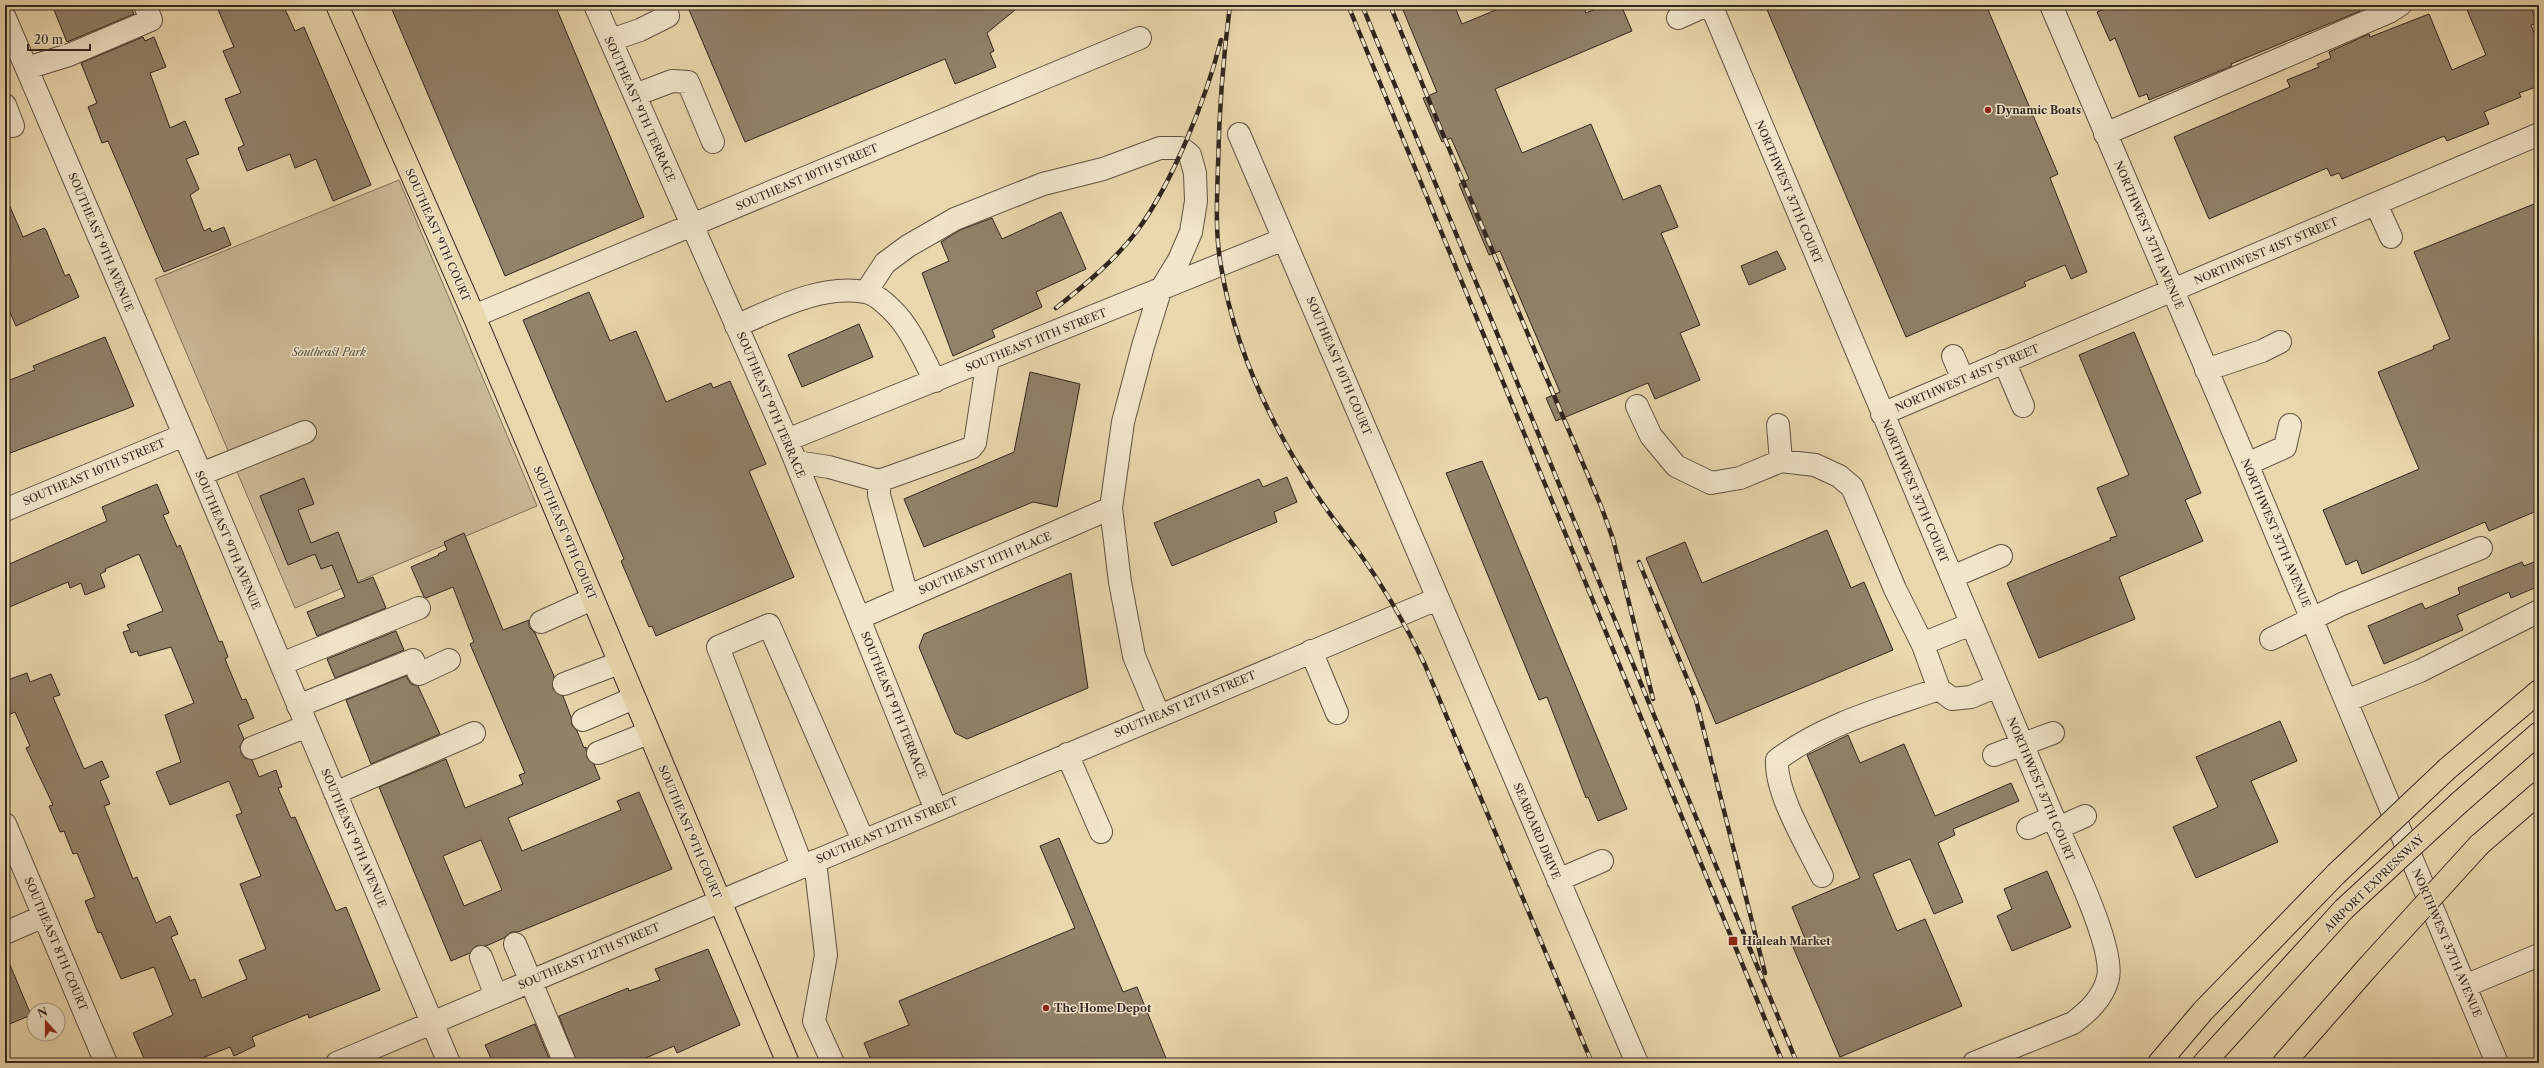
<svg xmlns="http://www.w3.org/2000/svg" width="2544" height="1068" font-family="'Libre Caslon Text',serif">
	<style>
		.green { fill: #cab995; stroke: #7e705a }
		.building { fill: #918269; stroke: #32261f; fill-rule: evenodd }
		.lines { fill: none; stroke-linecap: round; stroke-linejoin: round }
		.minor-casing { stroke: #605242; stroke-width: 24 }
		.major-casing { stroke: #32261f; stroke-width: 24 }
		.highway-casing { stroke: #32261f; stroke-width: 24 }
		.minor { stroke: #f1e5ca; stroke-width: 22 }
		.major { stroke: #e9d7ad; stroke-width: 22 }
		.highway { stroke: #e9d7ad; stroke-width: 22 }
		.rail-casing { stroke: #32261f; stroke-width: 4.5 }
		.rail { stroke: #f1e5ca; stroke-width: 3; stroke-dasharray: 9; stroke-linecap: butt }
		.highway-bridge-casing { stroke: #32261f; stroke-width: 24; stroke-linecap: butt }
		.highway-bridge { stroke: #e9d7ad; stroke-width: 22 }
		.poi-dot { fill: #8f2418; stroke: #f1e5ca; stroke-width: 1.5 }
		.labels { text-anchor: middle; stroke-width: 3; stroke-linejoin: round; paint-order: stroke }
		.street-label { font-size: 11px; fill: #32261f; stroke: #f1e5ca }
		.poi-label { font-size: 11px; font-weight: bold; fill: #32261f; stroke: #f1e5ca; text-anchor: start }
		.park-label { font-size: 11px; font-style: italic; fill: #584b3c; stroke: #f1e5ca }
	</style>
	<rect width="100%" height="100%" fill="#e9d7ad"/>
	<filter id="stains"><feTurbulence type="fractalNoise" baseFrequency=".005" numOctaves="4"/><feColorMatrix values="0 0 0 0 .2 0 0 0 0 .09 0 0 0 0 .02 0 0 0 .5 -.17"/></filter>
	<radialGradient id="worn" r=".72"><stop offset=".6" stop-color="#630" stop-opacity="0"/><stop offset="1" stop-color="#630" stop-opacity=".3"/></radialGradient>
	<path class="green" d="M399,180L537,506L295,608L155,279Z"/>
	<path class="building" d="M52,5H130L134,14L67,42Z
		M216,5H283L295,31L304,27L371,185L333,201L316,159L295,168L290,154L247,171L238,148L244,145L225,99L241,93L223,51L234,47Z
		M390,5H555L644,217L505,276Z
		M687,5H1021L987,33L994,51L990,53L996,67L955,84L945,59L745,142Z
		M1401,5H1454L1462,24L1508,5H1583L1586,13L1606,5H1621L1632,31L1495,89L1522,153L1591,124L1623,200L1660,185L1678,227L1661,233L1700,325L1680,333L1700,380L1655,399L1648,383L1556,421L1546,398L1560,392L1500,251L1489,255L1459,184L1469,179L1451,138L1442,142L1423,98L1437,92Z
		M1765,5H1986L2058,174L2050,178L2087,272L2071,279L2065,265L2024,282L2026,286L1906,337Z
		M2114,5H2357L2360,11L2231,64L2232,66L2149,100L2147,94L2139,97L2115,38L2110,41L2097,12Z
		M2465,5H2530L2537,23L2531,25L2539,45V86L2519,93L2521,97L2484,112L2489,124L2447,141L2444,136L2342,179L2339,173L2331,176L2327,168L2209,219L2174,137L2290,87L2287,80L2319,67L2317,64L2331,58L2329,52L2369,34L2370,37L2429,14L2452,70L2486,55Z
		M143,37L145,41L154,37L166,67L150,73L170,128L185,121L199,154L186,159L199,189L190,195L204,231L210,228L212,232L224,227L231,245L164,272L108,141L102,143L88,107L97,103L81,63Z
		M5,195L23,237L44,228L46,230L65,276L69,274L79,297L16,326L5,301Z
		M2539,202V510L2489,531L2485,522L2362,574L2357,560L2346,565L2323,510L2419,469L2378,372L2434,349L2433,346L2450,339L2414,252Z
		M1061,212L1086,269L1036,292L1042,307L992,330L995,337L953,356L922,273L949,261L941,242L960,230L992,218L1002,239Z
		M1777,251L1786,269L1749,285L1741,266Z
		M589,292L610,341L636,331L666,402L711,383L713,388L730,381L766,464L749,471L794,577L656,636L652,626L649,627L621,561L624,559L523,320Z
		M859,324L873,357L802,387L788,355Z
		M2134,332L2201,493L2185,500L2203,541L2119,577L2135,619L2039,658L2007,583L2111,540L2110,538L2117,536L2097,488L2129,475L2079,355Z
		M105,337L134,406L5,455V382L35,370L33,366Z
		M1030,372L1080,384L1057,507L1033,502L924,547L904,499L1014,452Z
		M1482,461L1627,809L1598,821L1588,797L1586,798L1547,697L1539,700L1446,473Z
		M1287,477L1297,502L1274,512L1277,522L1172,566L1154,523L1259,479L1263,487Z
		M304,478L314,504L298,510L311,543L338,532L358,583L373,577L386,608L317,636L307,612L345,597L332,565L321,569L315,554L288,565L260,496Z
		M157,484L169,513L163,515L177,547L180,545L219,642L222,641L228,657L225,659L242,700L246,699L254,718L238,725L244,739L240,746L241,753L245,758L252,760L259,777L276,770L282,787L278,788L291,818L295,817L336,911L346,907L380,990L309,1018L308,1014L252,1037L255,1046L234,1056L230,1047L190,1063H146L133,1033L173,1015L154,967L121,979L101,932L98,933L85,901L95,897L77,853L73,854L64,831L60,832L49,806L53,805L26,748L30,746L15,712L8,715L5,706V681L27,673L30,682L51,674L60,695L53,697L84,769L102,761L109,777L100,781L110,804L104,806L133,879L137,877L156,923L170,916L178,934L171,937L190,981L195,979L202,998L247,979L239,960L266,949L240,884L261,876L236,815L242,813L229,781L170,805L156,772L181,762L165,715L194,703L171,647L139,656L137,651L131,653L123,632L130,630L127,625L163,611L139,554L105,569L106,571L100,574L105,587L85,595L81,583L70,588L68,582L5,609V566L107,521L102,507Z
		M1827,530L1851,588L1864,582L1893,650L1716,724L1646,558L1685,542L1702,583Z
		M464,533L503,630L529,620V627L535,633L554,676L553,689L563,696L571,717L572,725L577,731L584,748L586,747L587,758L594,764L600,779L508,818L522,851L621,810L617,801L639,792L672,869L518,932H511L504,938L486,946H476L470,953L451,961L379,787L446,759L465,808L523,784L519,775L525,773L470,644L474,642L453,587L426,598L424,597L411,567L439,555L438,554L447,550L444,542ZM481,840L502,890L464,906L443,856Z
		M2539,560V586L2511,598L2509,592L2457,615L2463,630L2384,664L2368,626L2422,603L2425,609L2460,594L2458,588L2522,562L2524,566Z
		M1071,573L1088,688L967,739L955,733L919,647L924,634Z
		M396,631L404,650L335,678L327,659Z
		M406,676L411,684L418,686L440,734L371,764L346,700Z
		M2280,721L2297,761L2251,781L2278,842L2196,878L2173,827L2218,807L2196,757Z
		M1848,735L1860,763L1904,744L1935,816L2011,783L2019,801L1953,829L1955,835L1938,843L1963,902L1934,914L1910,859L1873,874L1897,931L1925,919L1962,1006L1840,1057L1793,947L1806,941L1792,907L1860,878L1807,755Z
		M1059,838L1123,992L1137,987L1168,1063H872L864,1043L909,1025L899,1001L1075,928L1040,846Z
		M2047,871L2071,927L2012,951L1997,916L2012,909L2004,889Z
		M708,949L740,1025L677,1053L674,1046L634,1063H577L559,1016L628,988L629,991L660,980L655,969Z
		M5,953L31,1015L5,1026Z
		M535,1024L551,1063H493L485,1045Z"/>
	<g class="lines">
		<g class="minor-casing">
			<path id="minor" d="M595,5L787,440L936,810
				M1711,5L2053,817C2067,851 2115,946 2108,978C2103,998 2089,1011 2073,1023L1974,1063
				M2051,5L2247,464L2497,1063
				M5,18L201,474L449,1063
				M1678,18L1707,5
				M611,40L640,30L668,16L664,5
				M27,68L69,55L151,20L145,5
				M635,95L672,81L688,82L713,142
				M5,105L13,126
				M1239,134L1637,1063
				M2105,134L2389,12L2400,5
				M2376,204L2391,237
				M866,292L885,263L908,246L955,219L1043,184L1103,169L1160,148H1181L1190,155L1195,173L1196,201L1191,232L1179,260L1160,291L1143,346L1123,422L1111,508L1120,582L1134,656L1159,716
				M474,316L1140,38
				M736,326C775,309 821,284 865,292C874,293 886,304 892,310C911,328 923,358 935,381
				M1953,356L1963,379
				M2004,361L2023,406
				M2206,370L2262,351L2280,342
				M1637,406L1651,436L1676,466L1711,483L1740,478L1781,461L1815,465L1839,476L1852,487L1895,589L1923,645
				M1882,414L2539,134
				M1778,425L1781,461
				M787,440L1284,239
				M796,462L829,467L879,481V495L907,596
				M2247,464L2285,447L2290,425
				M201,474L305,432
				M879,481L971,448L975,443L988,359
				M5,510L184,435
				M1952,577L2001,556
				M859,618L1111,508
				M541,622L592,599
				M1971,624L1927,642L1923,645L1939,689L1952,699L1971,697L1997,686
				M2271,639L2342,604L2481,548
				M1311,651L1337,713
				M281,664L419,608
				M564,684L619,663
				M2346,701L2420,671L2539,611
				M298,706L413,660L419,674L449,660
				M583,720L634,698
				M252,748L307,726
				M598,753L648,733
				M1067,754L1101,832
				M1994,755L2053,733
				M335,793L474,733
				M5,824L106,1063
				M2028,828L2053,817
				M2058,828L2085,816
				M815,861L826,955L814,1021L833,1063
				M802,866L718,647L769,625L863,840
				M1822,876C1807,845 1775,793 1777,760C1824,724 1884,708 1939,689
				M1558,880L1602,861
				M5,933L44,916
				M515,944L565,1063
				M481,957L496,996
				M2465,986L2539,955
				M337,1063L1437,599"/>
		</g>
		<g class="major-casing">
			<path id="major" d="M337,5L474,316L788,1063"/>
		</g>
		<g class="highway-casing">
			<path id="highway" d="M2447,769L2539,691
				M2460,802L2539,733
				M2479,845L2539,793
				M2159,1063L2203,1011L2336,874
				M2204,1063L2344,909
				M2284,1063L2368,967"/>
		</g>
		<use href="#minor" class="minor"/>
		<use href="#major" class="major"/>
		<use href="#highway" class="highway"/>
		<g class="rail-casing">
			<path id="rail" d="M1230,5C1223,59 1219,112 1218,166C1217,199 1215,233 1221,266C1233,341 1266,414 1306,478C1321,504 1340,527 1358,551C1384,587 1406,625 1425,665L1592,1063
				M1348,5L1783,1063
				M1362,5L1797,1063
				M1390,5L1442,132L1601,506L1613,539L1653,699
				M1056,308C1085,285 1115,260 1137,231C1173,182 1206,99 1221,40
				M1639,562L1696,700L1765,973"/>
		</g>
		<use href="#rail" class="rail"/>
		<g class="highway-bridge-casing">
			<path id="highway-bridge" d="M2336,874L2447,769
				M2344,909L2460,802
				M2368,967L2479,845"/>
		</g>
		<use href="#highway-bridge" class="highway-bridge"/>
	</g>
	<g class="poi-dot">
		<circle cx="1988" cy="110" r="4"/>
		<rect x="1728" y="936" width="10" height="10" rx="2"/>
		<circle cx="1046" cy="1008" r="4"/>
	</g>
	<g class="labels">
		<g class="street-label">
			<text transform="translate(640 109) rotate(66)" y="4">SOUTHEAST 9TH TERRACE</text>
			<text transform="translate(807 177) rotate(-23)" y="4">SOUTHEAST 10TH STREET</text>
			<text transform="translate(1789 192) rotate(67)" y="4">NORTHWEST 37TH COURT</text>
			<text transform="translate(438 235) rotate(66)" y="4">SOUTHEAST 9TH COURT</text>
			<text transform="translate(2149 235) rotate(67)" y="4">NORTHWEST 37TH AVENUE</text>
			<text transform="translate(101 242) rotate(67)" y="4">SOUTHEAST 9TH AVENUE</text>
			<text transform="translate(2266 251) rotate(-23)" y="4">NORTHWEST 41ST STREET</text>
			<text transform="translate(1036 340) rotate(-22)" y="4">SOUTHEAST 11TH STREET</text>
			<text transform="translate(1339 366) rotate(67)" y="4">SOUTHEAST 10TH COURT</text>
			<text transform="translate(1967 378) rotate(-23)" y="4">NORTHWEST 41ST STREET</text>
			<text transform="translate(771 405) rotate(67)" y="4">SOUTHEAST 9TH TERRACE</text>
			<text transform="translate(94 472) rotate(-23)" y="4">SOUTHEAST 10TH STREET</text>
			<text transform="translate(1915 491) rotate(67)" y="4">NORTHWEST 37TH COURT</text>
			<text transform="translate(565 533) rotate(67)" y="4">SOUTHEAST 9TH COURT</text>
			<text transform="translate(2276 533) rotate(67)" y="4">NORTHWEST 37TH AVENUE</text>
			<text transform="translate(228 540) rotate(67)" y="4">SOUTHEAST 9TH AVENUE</text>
			<text transform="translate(985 563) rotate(-23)" y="4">SOUTHEAST 11TH PLACE</text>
			<text transform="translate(1185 704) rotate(-23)" y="4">SOUTHEAST 12TH STREET</text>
			<text transform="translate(894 705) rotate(68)" y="4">SOUTHEAST 9TH TERRACE</text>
			<text transform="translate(2041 789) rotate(67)" y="4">NORTHWEST 37TH COURT</text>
			<text transform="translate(887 830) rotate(-23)" y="4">SOUTHEAST 12TH STREET</text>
			<text transform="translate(1537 831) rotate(67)" y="4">SEABOARD DRIVE</text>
			<text transform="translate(690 832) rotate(67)" y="4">SOUTHEAST 9TH COURT</text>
			<text transform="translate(354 838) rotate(67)" y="4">SOUTHEAST 9TH AVENUE</text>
			<text transform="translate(2374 883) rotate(-44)" y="4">AIRPORT EXPRESSWAY</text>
			<text transform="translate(2447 943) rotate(67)" y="4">NORTHWEST 37TH AVENUE</text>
			<text transform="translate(56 944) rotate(67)" y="4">SOUTHEAST 8TH COURT</text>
			<text transform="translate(589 956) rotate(-23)" y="4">SOUTHEAST 12TH STREET</text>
		</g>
		<g class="poi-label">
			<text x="1996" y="114">Dynamic Boats</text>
			<text x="1742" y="945">Hialeah Market</text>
			<text x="1054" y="1012">The Home Depot</text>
		</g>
		<g class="park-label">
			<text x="329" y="356">Southeast Park</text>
		</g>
	</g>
	<rect width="2544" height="1068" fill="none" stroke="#e9d7ad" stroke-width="20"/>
	<rect x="6" y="6" width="2532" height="1056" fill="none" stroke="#32261f" stroke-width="2"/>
	<rect x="10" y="10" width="2524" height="1048" fill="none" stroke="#32261f"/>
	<g transform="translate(46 1022) rotate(339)"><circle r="19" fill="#f1e5ca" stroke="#a59986"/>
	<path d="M0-3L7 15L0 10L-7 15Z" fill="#8f2418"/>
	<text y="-6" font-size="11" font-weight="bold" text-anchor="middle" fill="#32261f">N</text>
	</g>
	<path d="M28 44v6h62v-6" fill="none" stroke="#32261f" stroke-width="2"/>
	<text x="34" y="44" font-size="12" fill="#32261f" stroke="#f1e5ca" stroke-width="3" paint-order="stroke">20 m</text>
	<rect width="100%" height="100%" filter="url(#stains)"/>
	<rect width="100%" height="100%" fill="url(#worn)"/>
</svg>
